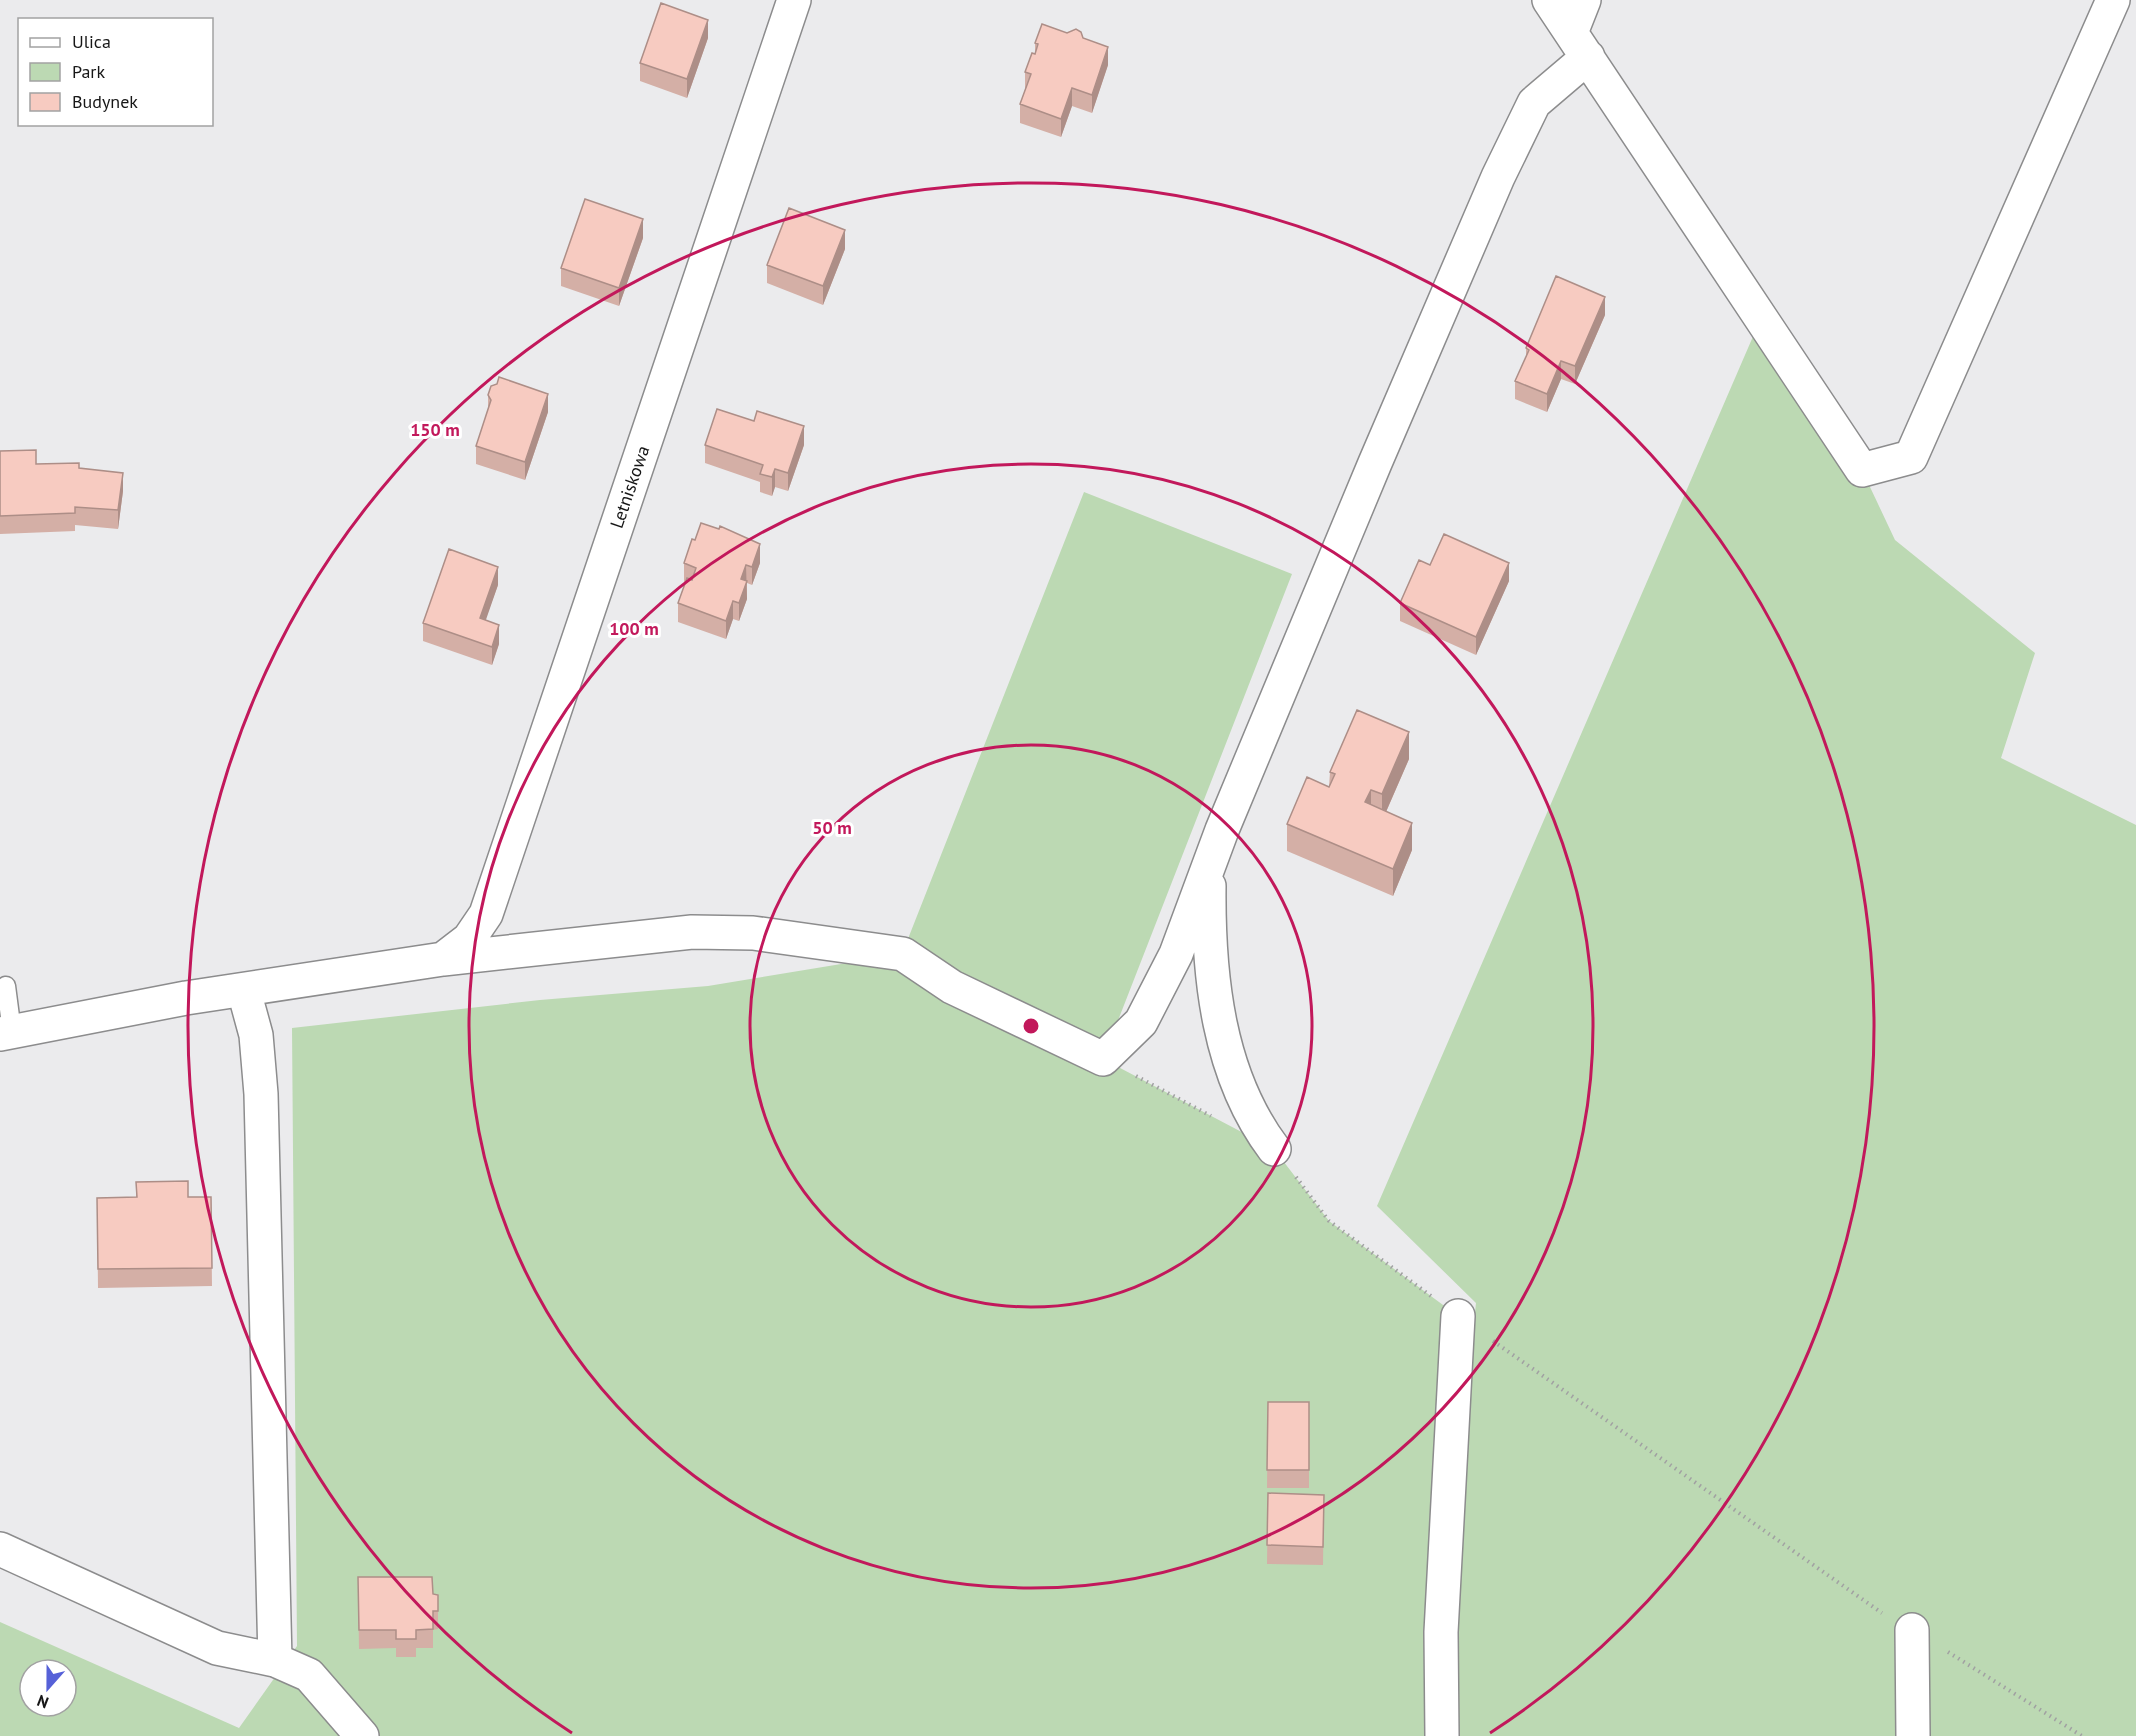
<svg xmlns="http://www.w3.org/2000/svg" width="2136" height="1736" font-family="'PT Sans',sans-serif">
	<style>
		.green { fill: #bcd9b3; fill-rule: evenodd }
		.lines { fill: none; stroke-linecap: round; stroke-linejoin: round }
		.lane-casing { stroke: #8c8c8d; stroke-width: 21 }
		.street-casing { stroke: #8c8c8d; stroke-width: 36 }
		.path { stroke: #a1a1a2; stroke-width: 4; stroke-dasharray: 1.5 4.5; stroke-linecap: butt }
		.lane { stroke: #fff; stroke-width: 18 }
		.street { stroke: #fff; stroke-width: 33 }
		.wall { fill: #d4afa6 }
		.shaded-wall { fill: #ad8e87 }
		.building { fill: #f7cbc1; stroke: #ad8e87; stroke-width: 1.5 }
		.ring { fill: none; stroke: #c2185b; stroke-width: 3 }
		.labels { text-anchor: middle; stroke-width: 6; stroke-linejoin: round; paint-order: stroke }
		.street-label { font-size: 18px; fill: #171717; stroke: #fff }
		.centre { fill: #c2185b; stroke: #fff; stroke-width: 3 }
		.ring-label { font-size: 18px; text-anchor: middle; font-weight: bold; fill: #c2185b; stroke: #fff; stroke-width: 6; stroke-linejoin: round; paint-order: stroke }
	</style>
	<rect width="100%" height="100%" fill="#ebebed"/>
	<path class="green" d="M1761,318L1862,470L1895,540L2035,653L2001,758L2136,825V1736H0V1622L239,1728L297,1646L292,1028L540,1000L708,986L902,954L1084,492L1292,574L1103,1059L1274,1149L1329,1221L1458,1316L1443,1614L1476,1303L1377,1206ZM30,1670H66V1706H30Z"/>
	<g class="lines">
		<g class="lane-casing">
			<path id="lane" d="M6,986L12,1032"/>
		</g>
		<g class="street-casing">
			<path id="street" d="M1549,0L1862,470L1911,457L2113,0
				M1571,33L1584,0
				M1209,886C1208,976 1218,1075 1274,1149
				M443,959L469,939L486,914L794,0
				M244,991L256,1035L261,1094L275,1660
				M0,1034L186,998L443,959L692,932L753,933L903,954L952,987L1103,1059L1141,1022L1176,954L1222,830L1375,463L1498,177L1534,103L1588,57
				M0,1549L217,1648L275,1660L309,1675L362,1736
				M1912,1630L1913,1736
				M1442,1736L1441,1632L1458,1316"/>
		</g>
		<path class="path" d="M1136,1076L1211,1116
			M1296,1177L1329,1221L1431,1296
			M1493,1341L1882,1613
			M1948,1652L2082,1736"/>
		<use href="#lane" class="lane"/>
		<use href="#street" class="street"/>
	</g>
	<path class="wall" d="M708,38L687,98L640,81V63Z
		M1083,38L1108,65L1092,113L1072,106L1061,137L1020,123V104L1025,90V72L1035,54V43Z
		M643,238L619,306L561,286V268Z
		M845,249L823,305L767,283V265Z
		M1605,315L1575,384L1561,379L1547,412L1515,399V381L1526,357V348Z
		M488,395L548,412L525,480L476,464V446L488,409Z
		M705,445H804L788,491L775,487L772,496L760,492V482L705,463Z
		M0,451L36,464L79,468L123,491L118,529L75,525V531L0,534Z
		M684,563H760L752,585L747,583V599L739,621L733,619L726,639L678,622V603L685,582H684Z
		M1430,565L1509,581L1476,655L1400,621V603Z
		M498,585L485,620L499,644L492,665L423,641V623Z
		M1409,759L1386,812L1412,850L1393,896L1287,851V824L1329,787L1330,772Z
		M136,1182L188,1197H211L212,1286L98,1288L97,1198L136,1197Z
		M1268,1402H1309V1488H1267Z
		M1268,1493L1324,1495L1323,1565L1267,1564Z
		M358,1577L438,1595V1629L433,1630V1648H416V1657H396V1648L359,1649Z"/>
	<path class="shaded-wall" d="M708,20V38L687,98V79Z
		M1108,47V65L1092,113V95Z
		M1072,88V106L1061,137V119Z
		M643,219V238L619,306V288Z
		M845,230V249L823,305V286Z
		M1605,297V315L1575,384V366Z
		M1561,361V379L1547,412V394Z
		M548,394V412L525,480V462Z
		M804,426V445L788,491V473Z
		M775,469V487L772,496V477Z
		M123,473V491L118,529V510Z
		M760,544V563L752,585V567Z
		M1509,563V581L1476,655V637Z
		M746,565L747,599L739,621V603L741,579Z
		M498,567V585L480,637V618Z
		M733,601V619L726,639V621Z
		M499,625V644L492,665V647Z
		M1409,732V759L1382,821V794Z
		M1371,790V817L1365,802Z
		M1412,823V850L1393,896V869Z"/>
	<path class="building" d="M661,3L708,20L687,79L640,63Z
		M1042,24L1067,33L1076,29L1081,32L1083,38L1108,47L1092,95L1072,88L1061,119L1020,104L1031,74L1025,72L1032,53L1035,54L1038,44L1035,43Z
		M585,199L643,219L619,288L561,268Z
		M789,208L845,230L823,286L767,265Z
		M1556,276L1605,297L1575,366L1561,361L1547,394L1515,381L1529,350L1526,348Z
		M499,377L548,394L525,462L476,446L491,400L488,395L491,386L497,384Z
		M717,409L754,421L757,411L804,426L788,473L775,469L772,477L760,474L763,465L705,445Z
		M36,450V464L79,463V468L123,473L118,510L75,507V513L0,516V451Z
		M701,523L719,529L720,526L760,544L752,567L746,565L741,579L747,581L739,603L733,601L726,621L678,603L687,578L692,580L696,568L684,563L692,539L695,540Z
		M1444,534L1509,563L1476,637L1400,603L1419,560L1430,565Z
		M449,549L498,567L480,618L499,625L492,647L423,623Z
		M1357,710L1409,732L1382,794L1371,790L1365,802L1412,823L1393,869L1287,824L1307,777L1329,787L1335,774L1330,772Z
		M188,1181V1197H211L212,1268L98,1269L97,1198L137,1197L136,1182Z
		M1268,1402H1309V1470H1267Z
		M1268,1493L1324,1495L1323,1547L1267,1545Z
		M358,1577H432L433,1594L438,1595V1611H433V1629L416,1630V1639H396V1630H359Z"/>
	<g class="ring">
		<circle cx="1031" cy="1026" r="281"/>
		<circle cx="1031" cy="1026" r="562"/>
		<path d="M572 1733A843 843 0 1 1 1490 1733"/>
	</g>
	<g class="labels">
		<g class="street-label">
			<text transform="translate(630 487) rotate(-71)" y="6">Letniskowa</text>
		</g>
	</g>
	<circle cx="1031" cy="1026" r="9" class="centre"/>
	<g class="ring-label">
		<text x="435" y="436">150 m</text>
		<text x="634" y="635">100 m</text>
		<text x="832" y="834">50 m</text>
	</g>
	<rect x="18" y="18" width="195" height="108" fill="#ffffff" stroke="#a2a2a2" stroke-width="1.5"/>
	<rect x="30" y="38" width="30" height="9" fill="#ffffff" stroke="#a2a2a2" stroke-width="1.5"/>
	<text x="72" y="48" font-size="18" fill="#171717">Ulica</text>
	<rect x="30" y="63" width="30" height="18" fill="#bcd9b3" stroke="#a2a2a2" stroke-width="1.5"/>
	<text x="72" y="78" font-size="18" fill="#171717">Park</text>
	<rect x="30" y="93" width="30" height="18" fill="#f7cbc1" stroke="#a2a2a2" stroke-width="1.5"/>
	<text x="72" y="108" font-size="18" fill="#171717">Budynek</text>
	<g transform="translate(48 1688) rotate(201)"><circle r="28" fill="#ffffff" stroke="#a2a2a2" stroke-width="1.5"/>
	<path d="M0-4.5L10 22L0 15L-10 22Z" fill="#5661d8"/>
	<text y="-9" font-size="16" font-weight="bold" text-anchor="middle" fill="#171717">N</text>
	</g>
</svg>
